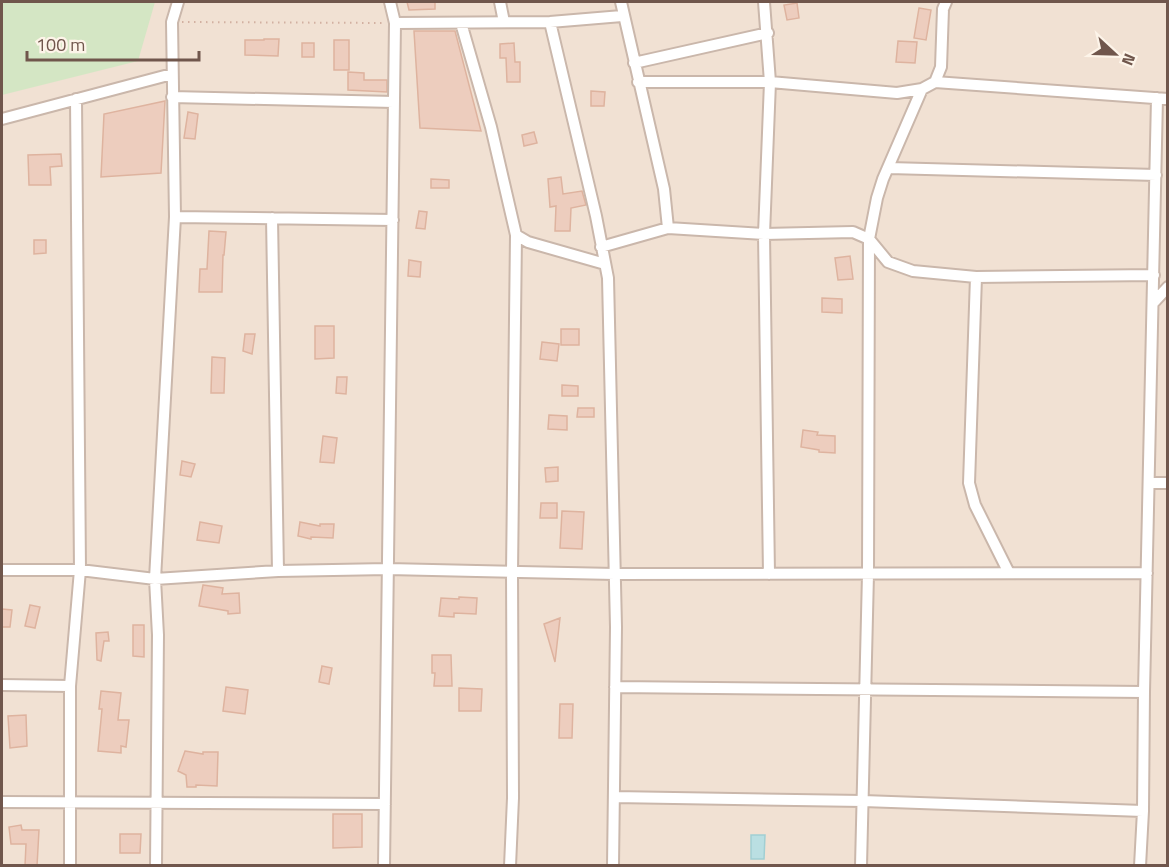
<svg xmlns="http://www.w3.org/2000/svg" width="1169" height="867" font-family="'Titillium Web',sans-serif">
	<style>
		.residential { fill: #f1e1d3 }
		.green { fill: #d4e6c4 }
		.water { fill: #badfe2; stroke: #a1cfd3; stroke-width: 1.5 }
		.building { fill: #edcdbe; stroke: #deb39f; stroke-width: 1.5 }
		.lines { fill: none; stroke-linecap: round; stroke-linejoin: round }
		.minor-casing { stroke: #cab7ab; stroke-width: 14 }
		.path { stroke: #d2b0a1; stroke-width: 2; stroke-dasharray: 1.5 4.5; stroke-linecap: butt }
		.minor { stroke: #fff; stroke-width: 10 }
	</style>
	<rect width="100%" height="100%" fill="#faf0e4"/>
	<path class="residential" d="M2,2H1167V865L2,866Z"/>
	<path class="green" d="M2,2H155L138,61L2,95Z"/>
	<path class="water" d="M751,835H765L764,859H751Z"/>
	<path class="building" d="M407,2H435V9L409,10Z
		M797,3L799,18L787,20L784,5Z
		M919,8L931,10L926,40L914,38Z
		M414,31H455L481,131L420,128Z
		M264,39H279L278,56L245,55V40H264Z
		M334,40H349V70H334Z
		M898,41L917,42L915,63L896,62Z
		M302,43H314V57H302Z
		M514,43L515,62H520V82H507L506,58H500V44Z
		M348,72L364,73V80H387V92L348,90Z
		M591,91L605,92L604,106H591Z
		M165,101L161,173L101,177L104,114Z
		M188,112L198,114L195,139L184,138Z
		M534,132L537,143L524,146L522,135Z
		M61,154L62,166L50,167L51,185H29L28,155Z
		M561,177L563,194L582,191L586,205L571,208L570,231H555L556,206L550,207L548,179Z
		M431,179L449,180V188H431Z
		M419,211L427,212L425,229L416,228Z
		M209,231L226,232L224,255H223L222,292H199L200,269H207Z
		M34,240H46V253L34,254Z
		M850,256L853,279L838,280L835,258Z
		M409,260L421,262L420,277L408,276Z
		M822,298L842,299V313L822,312Z
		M315,326H334V358L315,359Z
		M561,329H579V345H561Z
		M245,334H255L252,354L243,351Z
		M542,342L559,344L557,361L540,359Z
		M212,357L225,358L224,393H211Z
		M337,377H347L346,394L336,393Z
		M562,385L578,386V396H562Z
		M578,408H594V417H577Z
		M549,415L567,416V430L548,429Z
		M803,430L818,432L817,435L835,436V453L819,452V450L801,447Z
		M323,436L337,438L334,463L320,462Z
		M182,461L195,464L191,477L180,475Z
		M558,467V481L546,482L545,468Z
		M541,503H557V518H540Z
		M562,511L584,512L582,549L560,548Z
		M200,522L222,526L219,543L197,540Z
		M300,522L320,526V524H334L333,538L311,537V539L298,536Z
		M203,585L223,588L222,594L239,593L240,613L228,614V611L199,606Z
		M459,597L477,598L476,614L454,613V617L439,616L441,598L459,599Z
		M30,605L40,607L35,628L25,626Z
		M2,609L12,610L10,627H2Z
		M560,618L555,662L544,624Z
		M133,625H144V657L133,656Z
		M108,632L109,641H104L101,661L97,660L96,633Z
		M432,655H451L452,686H434L435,673H432Z
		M322,666L332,668L329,684L319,682Z
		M226,687L248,690L245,714L223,711Z
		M459,688L482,689L481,711H459Z
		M101,691L121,693L118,720H129L126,747L121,746V753L98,751L102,709H99Z
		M560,704H573L572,738H559Z
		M26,715L27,746L10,748L8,716Z
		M185,751L203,754V752H218L217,786L196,785V787H187L186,775L178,771Z
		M333,814H362V847L333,848Z
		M21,825L22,830H39L37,866H25L26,844H11L9,827Z
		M120,834H141L140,853H120Z"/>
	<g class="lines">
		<g class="minor-casing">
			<path id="minor" d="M500,2L504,22
				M621,2L664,189L668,228
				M764,2L770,82L764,234L769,574
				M550,22L596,216L608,278L616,627L613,866
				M395,23L550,22L622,16
				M461,23L491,127L516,235L528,242L605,264
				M634,63L768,33
				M638,82H770L897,93L922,89L935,82L941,67L943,9L946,2
				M935,82L1168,99
				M172,97L394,102
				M2,119L172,74
				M889,168L1156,175
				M175,217L393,220
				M272,218L278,571
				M601,247L668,228L764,234L853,232L869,239L888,262L913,271L976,277L1154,275
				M976,277L969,483L975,505L1009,573
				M1154,302L1168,287
				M1149,483H1168
				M2,570H80L76,99
				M2,685L70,686
				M615,687L1144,692
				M614,797L863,801L1143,811
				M2,802L385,804
				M70,866V686L80,570L155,579L278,571L388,569L615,574L1147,573
				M156,866L158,635L155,579L175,217L172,22L178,2
				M384,866L395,23L390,2
				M510,866L513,798L512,572L516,235
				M861,866L868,574L869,239L877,198L883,179L922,89
				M1140,866L1143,811L1144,692L1157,98"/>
		</g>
		<path class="path" d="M182,22L384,23"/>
		<use href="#minor" class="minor"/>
	</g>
	<rect width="1169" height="867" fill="none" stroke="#70564c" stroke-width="6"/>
	<g transform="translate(1115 54) rotate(112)" stroke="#fdf4e9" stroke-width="4.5" paint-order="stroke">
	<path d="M0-4.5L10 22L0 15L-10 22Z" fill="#70564c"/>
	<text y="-9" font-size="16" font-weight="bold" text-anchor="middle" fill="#70564c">N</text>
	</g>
	<path d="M27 51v9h172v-9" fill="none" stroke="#70564c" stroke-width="3"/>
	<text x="36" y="51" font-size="18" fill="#70564c" stroke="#fdf4e9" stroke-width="4.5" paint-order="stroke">100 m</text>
</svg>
